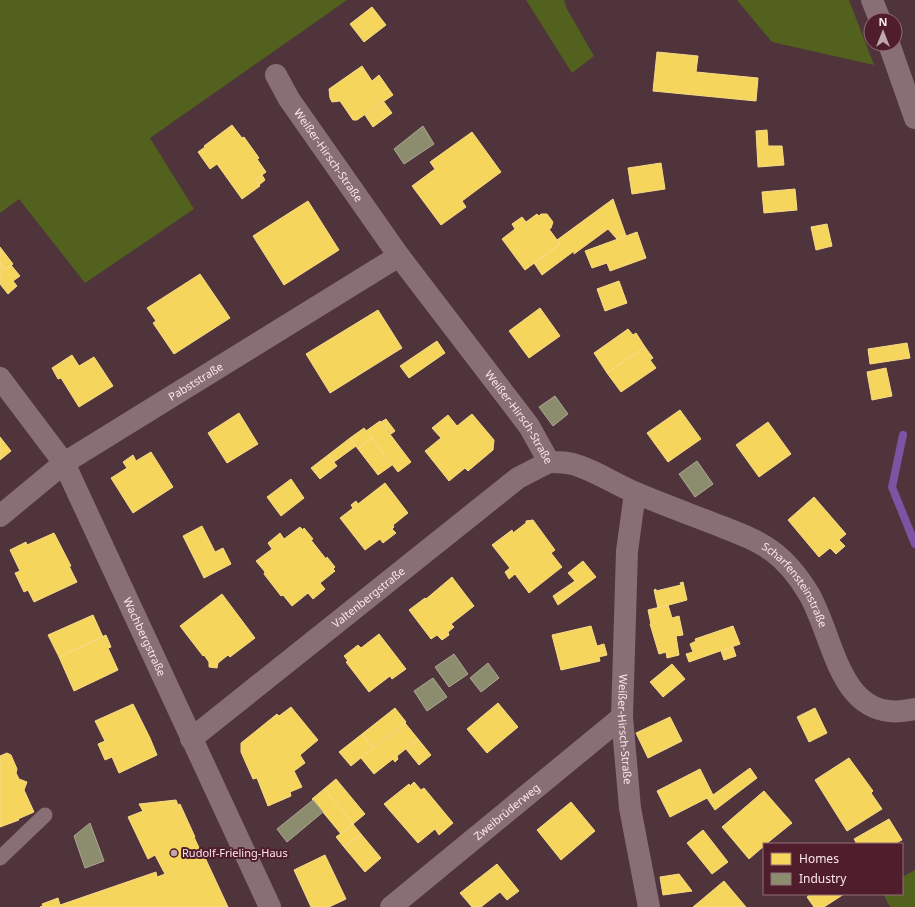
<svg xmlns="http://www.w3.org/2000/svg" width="915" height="907" font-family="'Noto Sans',sans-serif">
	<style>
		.green { fill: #52611d }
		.homes { fill: #f6d55c; stroke: #f8da87 }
		.industry { fill: #8c8c6e; stroke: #ada794 }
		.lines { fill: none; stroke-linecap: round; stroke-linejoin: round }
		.stream { stroke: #7c54a3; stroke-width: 8 }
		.lane { stroke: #876f75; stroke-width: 15 }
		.street { stroke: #876f75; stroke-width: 22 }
		.poi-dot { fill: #bfa8ad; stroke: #4f1d2c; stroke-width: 1.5 }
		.labels { text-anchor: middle; stroke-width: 4; stroke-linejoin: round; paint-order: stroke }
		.street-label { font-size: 11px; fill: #fbe7eb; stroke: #4f1d2c }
		.poi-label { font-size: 11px; fill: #fbe7eb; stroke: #4f1d2c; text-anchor: start }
	</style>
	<rect width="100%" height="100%" fill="#4f343b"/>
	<path class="green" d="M0,0H347L150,138L194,209L85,283L19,199L0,213Z
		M526,0H564L567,9L594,56L572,73Z
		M737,0H849L874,65L772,42Z
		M915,870V907H890L883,894H902V877Z"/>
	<path class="homes" d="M372,7L386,25L364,42L350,24Z
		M657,52L698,56L696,72L758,78L756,101L653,91Z
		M362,66L372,81L379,75L393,95L357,120H353L340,101L332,102L330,98L329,89Z
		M384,102L392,113L373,127L365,115Z
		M232,125L242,138L244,137L259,158L257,159L266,172L255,180L260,186L242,199L217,164L210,169L198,152L205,147L204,146Z
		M767,130L768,146H782L784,165L758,167L756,131Z
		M472,132L501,172L462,201L466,207L441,225L412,186L435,169L430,162Z
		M661,163L665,189L632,194L628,168Z
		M262,175L265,180L259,185L255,180Z
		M795,189L797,210L764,213L762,192Z
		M613,199L626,236L617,239L608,229L574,254V251L542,275L534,263L560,244L557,240Z
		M308,201L339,250L284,285L253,236Z
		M537,214L539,216L541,214H547L553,222L551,228L549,229L560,244L525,270L502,239L515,229L512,224L522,217L526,222Z
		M827,224L832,246L816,250L811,227Z
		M637,232L646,258L610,271L607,263L592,268L585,251Z
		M0,247L13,264L6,270L0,263Z
		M0,263L6,270L11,265L20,276L13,281L17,286L8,294L0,284Z
		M200,274L230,318L174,354L153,323L156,321L147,308Z
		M619,281L627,303L605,311L597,289Z
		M540,308L560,336L529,358L509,331Z
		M378,310L402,348L330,393L306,354Z
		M628,329L633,335L636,333L645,347L607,373L594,353Z
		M437,341L445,353L409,378L400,366Z
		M907,343L910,358L870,364L868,349Z
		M645,347L653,358L650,360L656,368L621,392L607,373Z
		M72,355L79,366L94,357L113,386L79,407L61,378L58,379L52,368Z
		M886,368L892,396L872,400L867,372Z
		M680,410L701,439L668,462L647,433Z
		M239,413L258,444L227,463L208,433Z
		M472,414L494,440L493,450L468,471L465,468L449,481L425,451L441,438L432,428L448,415L457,426Z
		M386,419L395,431L391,434L381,422Z
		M380,421L411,462L398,472L366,431Z
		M768,422L791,454L759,477L736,445Z
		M364,428L372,438L358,449L350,438Z
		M0,437L11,451L0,460Z
		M350,438L356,446L334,462L328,455Z
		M372,438L392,465L378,475L358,449Z
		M151,452L173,487L133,513L111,478L127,468L123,462L133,455L136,461Z
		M328,455L337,466L320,479L311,468Z
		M291,479L304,498L281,516L267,497Z
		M385,483L408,513L393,525L394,527L392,529L396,533L383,543L380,539L365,550L340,518L353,508L351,505L356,501L358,504Z
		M814,497L846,534L839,540L845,546L836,554L830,548L819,557L788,520Z
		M533,520L555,550L551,553L562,567L529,593L515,574L509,579L505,572L510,568L492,545L512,530L513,533L526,523V521Z
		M202,526L215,552L223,548L231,564L204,578L183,536Z
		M300,527L303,530L304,528L313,539L311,540L326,559L327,557L335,567L333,569L335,571L320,583L325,589L313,599L308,593L292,606L283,595L281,596L264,574L265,572L256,561L272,549L268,543L280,533L284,539Z
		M54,533L71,566H69L77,582L34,602L28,590L24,592L15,573L20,571L10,550L26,542L27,545Z
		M583,561L596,577L558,605L553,596L575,581L568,573Z
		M452,577L474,606L451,624L454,627L448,632L449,635L442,640L437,635L431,639L409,610L425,598L426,599Z
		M683,582L687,600L658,608L654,590L656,589V591L681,585L680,583Z
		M222,594L255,638L230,657L228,655L218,663L217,668L209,667V662L204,655L203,656L180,626Z
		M668,605L672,618L679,616L683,635L676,636L679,655L667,658L666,652L659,654L650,624H651L648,610Z
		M93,615L103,637L59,657L48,635Z
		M591,626L597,646L604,644L607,655L599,657L600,661L561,670L552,635Z
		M733,626L740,644L689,662L686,654L693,652L690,644L696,641L695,639Z
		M379,634L406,669L392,679L390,676L369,692L346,662L348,661L344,656L358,645L361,648Z
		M106,635L111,647L108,648L118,670L74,691L59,657Z
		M733,647L736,656L724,660L721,651Z
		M672,664L685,679L663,697L650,682Z
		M498,703L518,727L487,753L467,729Z
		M133,704L150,738L157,755L119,773L112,757L105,760L98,744L105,741L95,721Z
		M291,707L318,740L300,755L305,763L294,771L302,787L290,792L291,796L268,806L257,778L253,779L241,752V743L277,714L279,716Z
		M395,708L406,722L373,748L362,734Z
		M815,708L827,733L809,742L797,717Z
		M670,717L682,741L648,758L636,733Z
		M405,723L418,739L397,756L398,759L395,762L393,759L374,774L361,758Z
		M362,734L373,748L351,766L339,752Z
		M418,739L431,755L419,765L406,749Z
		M7,753L11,755L17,769L16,773L19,779L27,782L24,790L34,812L18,819L19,820L0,827V756Z
		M849,758L873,791L871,793L882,809L847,831L815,780Z
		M750,768L757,778L715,810L707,798L713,795Z
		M700,769L713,795L670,817L657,791Z
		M336,779L365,814L353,824L324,789Z
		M414,782L421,790L424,788L453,823L439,835L435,829L418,843L384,804L409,784L410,786Z
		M324,789L353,824L341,834L312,799Z
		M764,791L792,823L766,844H764V846L749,859L722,827Z
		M176,800L178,805L180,804L195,837H194L200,850L201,849L228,907H40L43,906L42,904L58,898L60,905L156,872L157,877L165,874L155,855L148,859L128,817L143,811L139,804Z
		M571,802L595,831L561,860L537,830Z
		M889,819L902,840L894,844H857L854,839Z
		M353,824L361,834L344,847L336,837Z
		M703,830L728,862L712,874L687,843Z
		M361,834L381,858L365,872L344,847Z
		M325,855L346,899L329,907H311L294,870Z
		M497,864L519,891L507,900L500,892L481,907H472L460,893Z
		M679,874L692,891L663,895L660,877Z
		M724,881L746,907H693Z
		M811,894H844L824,907H814L807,897Z"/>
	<path class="industry" d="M423,126L434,144L404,164L394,149Z
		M555,396L568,414L553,426L539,407Z
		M697,461L713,484L695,497L679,474Z
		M454,654L468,674L449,687L435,667Z
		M488,663L499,678L481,692L470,678Z
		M433,678L447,697L427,711L414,691Z
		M313,800L323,812L287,842L277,829Z
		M90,823L104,861L85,868L74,836Z"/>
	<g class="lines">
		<path class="stream" d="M903,435L892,487L915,544"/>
		<path class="lane" d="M0,858L45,815"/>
		<g class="street">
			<path d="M872,0L880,20"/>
			<path d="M889,44L915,118"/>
			<path id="s1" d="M276,75L289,99L399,256L529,426L549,462"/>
			<path id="s2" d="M0,378L64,463L270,907"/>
			<path id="s3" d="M549,462C559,462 569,462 579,466C599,473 617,485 636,493C664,505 692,515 720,526C738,533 757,540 772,551C787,562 800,579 809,594C836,641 839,727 915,709"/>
			<path id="s4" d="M635,493L627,551L622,717L630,808L649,907"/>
			<path id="s5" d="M0,516L64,463L399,256"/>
			<path id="s6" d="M191,739L518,478L549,462"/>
			<path id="s7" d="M391,907L622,717"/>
		</g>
	</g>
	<circle class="poi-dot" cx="174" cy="853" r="4"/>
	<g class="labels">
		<g class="street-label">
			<text dy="4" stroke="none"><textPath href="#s1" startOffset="96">Weißer-Hirsch-Straße</textPath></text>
			<text dy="4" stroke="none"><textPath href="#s5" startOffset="238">Pabststraße</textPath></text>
			<text dy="4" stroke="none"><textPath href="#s1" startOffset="420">Weißer-Hirsch-Straße</textPath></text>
			<text dy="4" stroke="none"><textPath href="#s3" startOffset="283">Scharfensteinstraße</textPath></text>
			<text dy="4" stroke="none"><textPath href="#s6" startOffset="227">Valtenbergstraße</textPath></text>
			<text dy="4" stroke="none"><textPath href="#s2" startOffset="298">Wachbergstraße</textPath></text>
			<text dy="4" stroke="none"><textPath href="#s4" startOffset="237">Weißer-Hirsch-Straße</textPath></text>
			<text dy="4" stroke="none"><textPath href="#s7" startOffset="150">Zweibrüderweg</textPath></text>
		</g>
		<g class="poi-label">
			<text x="182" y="857">Rudolf-Frieling-Haus</text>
		</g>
	</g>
	<rect x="763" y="843" width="140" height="52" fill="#4f1d2c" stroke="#946e78"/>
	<rect x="771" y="853" width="20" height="12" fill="#f6d55c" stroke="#946e78"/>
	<text x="799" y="863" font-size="12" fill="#fbe7eb">Homes</text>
	<rect x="771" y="873" width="20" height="12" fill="#8c8c6e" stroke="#946e78"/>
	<text x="799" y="883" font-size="12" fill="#fbe7eb">Industry</text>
	<g transform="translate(883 32)"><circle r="19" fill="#4f1d2c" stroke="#946e78"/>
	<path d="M0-3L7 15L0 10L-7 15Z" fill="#bfa8ad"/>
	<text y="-6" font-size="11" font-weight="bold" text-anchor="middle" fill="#fbe7eb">N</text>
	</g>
</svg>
